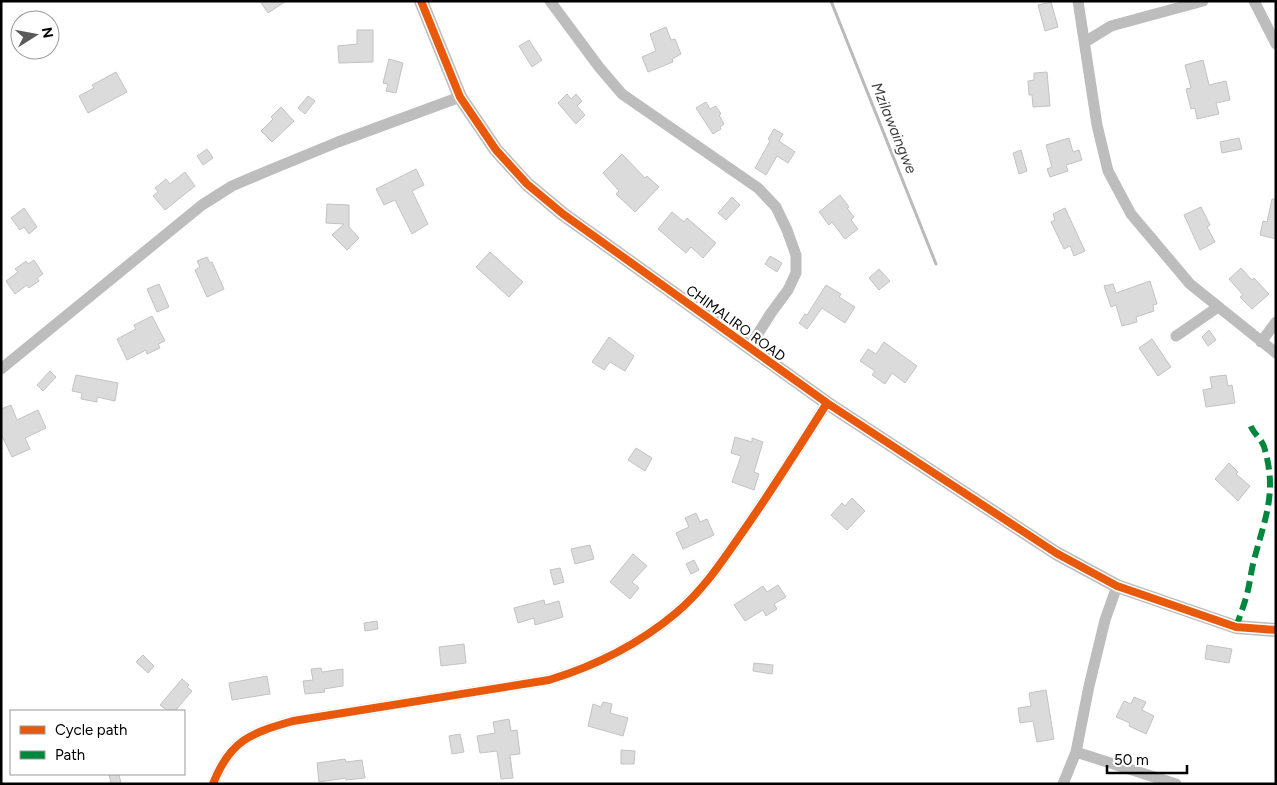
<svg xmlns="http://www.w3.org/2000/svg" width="1277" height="785" font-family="Figtree,sans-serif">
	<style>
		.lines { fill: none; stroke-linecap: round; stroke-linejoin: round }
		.stream { stroke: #bababa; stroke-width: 3 }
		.building { fill: #dbdbdb; stroke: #c3c3c3 }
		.minor { stroke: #bdbdbd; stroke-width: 11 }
		.tertiary { stroke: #bdbdbd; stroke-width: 14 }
		.quiet { stroke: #00873e; stroke-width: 6; stroke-dasharray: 12 6; stroke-linecap: butt }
		.cycleway-casing { stroke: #fff; stroke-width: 11 }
		.cycleway { stroke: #e8590c; stroke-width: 8 }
		.labels { text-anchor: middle; stroke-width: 4.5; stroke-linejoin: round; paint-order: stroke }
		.street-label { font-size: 14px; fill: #000; stroke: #fff }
		.water-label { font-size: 15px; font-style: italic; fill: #3d3d3d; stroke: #fff }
	</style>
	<rect width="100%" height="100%" fill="#fff"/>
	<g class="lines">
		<path class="stream" d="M831,1L936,264"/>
	</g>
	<path class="building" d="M260,1H286L268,13Z
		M1051,2L1058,27L1045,31L1038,5Z
		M666,27L671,40L675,39L681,54L672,59L673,62L648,72L642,57L656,51L650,34Z
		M357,30H373V62L339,63L338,46L357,44Z
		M529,40L542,60L532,67L519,46Z
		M389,59L403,63L396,93L386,91L388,84L383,83Z
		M1203,60L1209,85L1226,81L1230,100L1216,103L1219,114L1197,119L1195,108L1191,109L1186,89L1191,88L1185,65Z
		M116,72L127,92L88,113L79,96L94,88L92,85Z
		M1047,72L1050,106L1033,107L1032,95H1029L1028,81L1034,80V73Z
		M567,94L571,99L576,94L582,101L577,106L585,115L576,124L558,103Z
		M308,96L315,101L305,114L298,108Z
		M706,102L710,109L716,106L721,114L719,115L724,124L720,127L721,129L713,134L696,108Z
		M281,107L294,121L272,142L261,131L273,119L271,117Z
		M774,129L783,134L779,141L795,152L788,163L777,156L766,175L755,168L770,141L768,139Z
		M1069,138L1073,152L1079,150L1082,160L1066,165L1068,171L1050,177L1047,169L1052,167L1046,145Z
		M1239,138L1242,149L1222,153L1220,142Z
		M207,149L213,158L203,165L197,156Z
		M1021,150L1027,171L1019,174L1013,153Z
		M622,154L645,178L647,176L659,187L635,212L616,194L619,191L603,173Z
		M416,169L424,185L412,191L428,224L412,234L395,200L384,205L376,189Z
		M185,172L195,186L165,210L153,196L158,192L155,188L166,179L170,184Z
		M840,195L849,207L847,208L854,217L851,220L858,229L845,239L832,222L829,225L819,212Z
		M732,197L740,205L726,220L718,213Z
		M1272,199H1276V239L1260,235L1263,221L1267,222Z
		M327,204L349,205V227L359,238L347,250L332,235L344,224L326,223Z
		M1201,207L1210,225L1207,227L1215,242L1200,250L1184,215Z
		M24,208L37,227L29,234L24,227L20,230L11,218Z
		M1065,208L1085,251L1074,256L1070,246L1064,249L1051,222L1055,220L1053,214Z
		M672,212L684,222L687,218L716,243L703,258L691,247L686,253L658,229Z
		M490,252L523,282L509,297L476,267Z
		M770,256L782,263L777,272L765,264Z
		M207,257L210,263L212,262L224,289L207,297L195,270L200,267L197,261Z
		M34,260L43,274L37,278L39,281L29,288L27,285L15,294L6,281L18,272L15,269L26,261L28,264Z
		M1241,268L1252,280L1254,278L1269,294L1252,309L1240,297L1243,295L1229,279Z
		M879,269L890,281L879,290L869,278Z
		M1150,281L1157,304L1153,305L1154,311L1136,317L1137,322L1122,326L1116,305L1111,307L1104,286L1113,284L1116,293Z
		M159,284L169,307L157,312L147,289Z
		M826,285L841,294L839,297L855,307L845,323L822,308L807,329L799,323L805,314L807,315Z
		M152,316L165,341L158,344L160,348L147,354L146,350L127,360L117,339L136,329L134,325Z
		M1209,330L1216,340L1208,346L1202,337Z
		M609,337L634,356L625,371L610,362L604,370L592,362Z
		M1152,339L1171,367L1158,376L1139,348Z
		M884,342L917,366L905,383L892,373L885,384L872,375L875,371L860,361L868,349L876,354Z
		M50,371L56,377L43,391L37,385Z
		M76,375L118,383L115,401L97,397V402L81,399L82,393L72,391Z
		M1226,375L1228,386L1232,385L1235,403L1206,407L1203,390L1212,388L1210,377Z
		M11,405L17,420L38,410L46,428L25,438L30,449L12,457L1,434V409Z
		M735,437L752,442V438L763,442L754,472L759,474L754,490L732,482L741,456L731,453Z
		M636,448L652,458L645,471L628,460Z
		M1229,463L1238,472L1236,474L1250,486L1238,501L1215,479Z
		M852,498L865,511L847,530L831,515L842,503L845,506Z
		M696,513L700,522L707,519L714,535L683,549L676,533L689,527L685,518Z
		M590,545L594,559L575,564L571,549Z
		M633,554L647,566L632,582L639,588L630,599L610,582Z
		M694,560L699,570L691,574L686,564Z
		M560,568L564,582L554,585L550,570Z
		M778,585L786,597L774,604L777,609L766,616L763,610L745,621L734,605L763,586L767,592Z
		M544,600L545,605L559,601L563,617L535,625L534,618L518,623L514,608Z
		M377,621L378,629L365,631L364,623Z
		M464,644L466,663L441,666L439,647Z
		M1207,645L1232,649L1229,663L1205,659Z
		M143,655L154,666L148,673L136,662Z
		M754,663L773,665L772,674L753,671Z
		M321,668L322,672L343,669V686L324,689L325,692L305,694L303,681L313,680L311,669Z
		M267,676L270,694L232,700L229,683Z
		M182,679L189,685L187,687L192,691L175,711H168L160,705Z
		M1046,690L1054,739L1037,742L1033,721L1020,723L1018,708L1031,706L1029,693Z
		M1134,697L1146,702L1142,710L1154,716L1146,734L1129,726L1130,723L1116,717L1124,701L1131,704Z
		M603,702L612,704L610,713L628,718L623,736L588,726L593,704L601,707Z
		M509,719L511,731L517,730L520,754L510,755L513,778L501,779L497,751L480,753L477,736L495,733L493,722Z
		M460,734L464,752L452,754L449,736Z
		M621,750L635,751L634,764H621Z
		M345,759L346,762L362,760L365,778L346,780V778L319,782L317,763Z
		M109,774H119L121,784H111Z"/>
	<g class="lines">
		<path class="minor" d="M550,1L599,67L622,94L758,188L776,207L787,230L796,255V273L788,290L771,313L749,348
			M1078,1L1097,125L1108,171L1131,214L1190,284L1276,353
			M1254,1L1276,44
			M1085,42L1111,26L1203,1
			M1176,336L1218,307
			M1261,342L1276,322
			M1,369L202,205L232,186L265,172L338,142L460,97
			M1076,752L1176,784
			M213,784C230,740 251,733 293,721L549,680C595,666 639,644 676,613C701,592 719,566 737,540C769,495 798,449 827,403
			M1063,784L1076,752L1089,686L1105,620L1117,586"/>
		<path class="tertiary" d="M421,1L460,97L496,150L527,184L563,214L827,403L1056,553L1117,586L1236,627L1276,630"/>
		<path class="quiet" d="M1236,627C1240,616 1244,605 1247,594C1250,583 1251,571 1254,560C1265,518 1277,494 1265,450C1263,439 1253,434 1250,424"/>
		<g class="cycleway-casing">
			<path id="cycleway" d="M421,1L460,97L496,150L527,184L563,214L827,403L1056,553L1117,586L1236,627L1276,630
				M213,784C230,740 251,733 293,721L549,680C595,666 639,644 676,613C701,592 719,566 737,540C769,495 798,449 827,403"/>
		</g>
		<use href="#cycleway" class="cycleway"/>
	</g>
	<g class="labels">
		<g class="street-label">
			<text transform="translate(736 323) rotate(36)" y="5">CHIMALIRO ROAD</text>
		</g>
		<g class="water-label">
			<text transform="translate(894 128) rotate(68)" y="5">Mzilawaingwe</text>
		</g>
	</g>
	<rect width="1277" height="785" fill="none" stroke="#000000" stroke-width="5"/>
	<rect x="10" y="710" width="175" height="65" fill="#ffffff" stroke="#999999"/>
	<rect x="20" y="726" width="25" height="8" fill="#e8590c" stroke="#999999"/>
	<text x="55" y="735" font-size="15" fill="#000000">Cycle path</text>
	<rect x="20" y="751" width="25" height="8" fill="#00873e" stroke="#999999"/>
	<text x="55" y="760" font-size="15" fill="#000000">Path</text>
	<g transform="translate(35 35) rotate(79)"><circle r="24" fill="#ffffff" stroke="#999999"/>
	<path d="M0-4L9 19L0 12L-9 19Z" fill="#595959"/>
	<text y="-8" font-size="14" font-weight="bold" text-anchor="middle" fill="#000000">N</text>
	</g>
	<path d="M1107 765v8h80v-8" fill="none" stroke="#000000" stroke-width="2.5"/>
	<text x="1114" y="765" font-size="15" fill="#000000" stroke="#ffffff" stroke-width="4" paint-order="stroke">50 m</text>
</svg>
